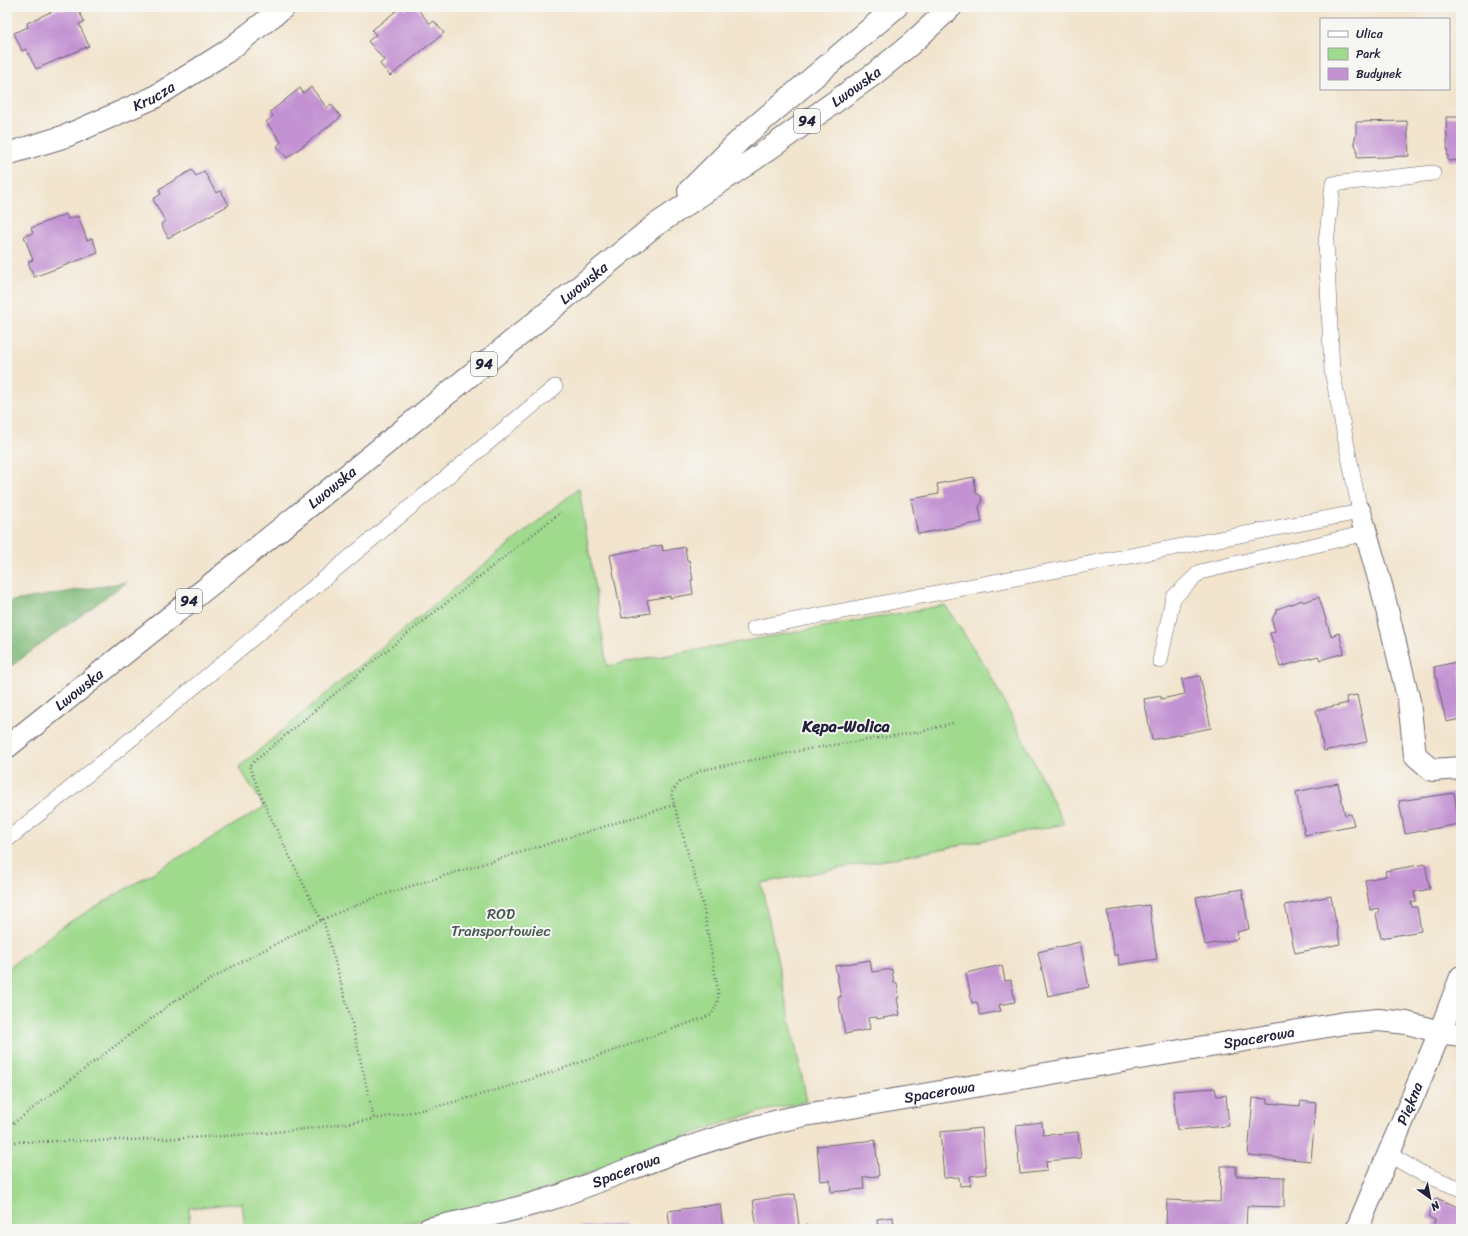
<svg xmlns="http://www.w3.org/2000/svg" width="1468" height="1236" font-family="Sriracha,sans-serif">
	<style>
		.green { fill: #9fda8d; stroke: #607e64 }
		.forest { fill: #7fba78; stroke: #506e5a }
		.building { fill: #c392d2 }
		.lines { fill: none; stroke-linecap: round; stroke-linejoin: round }
		.service-casing { stroke: #6b666e; stroke-width: 16 }
		.minor-casing { stroke: #6b666e; stroke-width: 24 }
		.primary-casing { stroke: #6b666e; stroke-width: 24 }
		.path { stroke: #6b666e; stroke-width: 2.5; stroke-dasharray: 1 3; stroke-linecap: butt }
		.service { stroke: #fff; stroke-width: 15 }
		.minor { stroke: #fff; stroke-width: 22 }
		.primary { stroke: #fff; stroke-width: 22 }
		.labels { text-anchor: middle; stroke-width: 4; stroke-linejoin: round; paint-order: stroke }
		.shield { fill: #f6f6f2; stroke: #626272; stroke-width: 1 }
		.shield-label { font-size: 14px; font-weight: bold; fill: #22223b }
		.street-label { font-size: 15px; fill: #22223b; stroke: #f6f6f2 }
		.park-label { font-size: 15px; fill: #485954; stroke: #f6f6f2 }
		.neighbourhood-label { font-size: 16px; font-weight: bold; fill: #22223b; stroke: #f6f6f2 }
	</style>
	<rect width="100%" height="100%" fill="#f6f6f2"/>
	<filter id="ink" filterUnits="userSpaceOnUse"><feTurbulence type="fractalNoise" baseFrequency=".025" numOctaves="2"/><feDisplacementMap in="SourceGraphic" scale="8" xChannelSelector="R" yChannelSelector="G"/><feConvolveMatrix kernelMatrix="1 2 1 2 8 2 1 2 1" color-interpolation-filters="sRGB"/></filter>
	<filter id="wash" filterUnits="userSpaceOnUse"><feTurbulence type="fractalNoise" baseFrequency=".012" numOctaves="4" result="noise"/><feDisplacementMap in="SourceGraphic" scale="16" xChannelSelector="R" yChannelSelector="G"/><feGaussianBlur stdDeviation="0.9" result="paint"/><feColorMatrix in="noise" values="0 0 0 0 0 0 0 0 0 0 0 0 0 0 0 0 0 1.4 0 .05"/><feComposite in="paint" operator="in"/></filter>
	<g filter="url(#wash)">
		<rect width="100%" height="100%" fill="#f2e4cd"/>
		<path class="green" d="M579,488L607,666L945,605L987,669L1017,727L1064,824L907,856L761,883L807,1101L752,1114L679,1138L544,1190L462,1212L378,1229H245L242,1203L189,1208L190,1229H7V969L63,926L264,807L239,767L366,660Z"/>
		<path class="forest" d="M127,582L7,669V602Z"/>
		<g id="blocks">
			<path class="building" d="M72,7H77L84,22L79,24L89,46L36,69L26,49L22,51L14,33L28,27L27,23L44,15L60,8L62,11Z
				M401,7H403L406,10L410,7H416L430,24L434,21L444,33L390,76L380,64L384,60L368,41L376,35L372,30Z
				M311,87L327,108L331,104L341,117L287,158L277,146L281,142L266,122L273,116L270,112L300,88L303,93Z
				M1446,117H1461V160L1448,161Z
				M1407,121L1409,156L1357,158V149L1354,142L1356,135V122Z
				M192,170L196,176L204,171L216,193L221,191L229,205L168,238L161,224L165,221L153,199L161,194L159,189Z
				M66,214L68,219L78,216L87,240L92,238L98,253L34,277L28,262L33,260L24,236L33,233L31,228Z
				M974,477L976,493L981,496L982,502L979,507L982,522L918,534L911,499L939,494L937,484Z
				M662,545L663,551L685,547L687,561L689,560L693,580H691L693,594L670,598V596L647,600L650,613L622,618L610,555Z
				M1319,597L1331,636L1339,633L1344,653L1320,660L1318,656L1280,667L1270,633L1275,631L1272,620L1277,609L1302,600L1303,602Z
				M1461,661V719L1446,722L1434,667Z
				M1200,676L1211,728L1152,740L1144,699L1161,696V699L1185,694L1182,679Z
				M1357,695L1367,742L1324,751L1316,710L1348,703L1346,697Z
				M1338,783L1345,815L1351,814L1354,825L1305,835L1296,792Z
				M1454,793L1459,824L1405,834L1399,801Z
				M1425,864L1430,889L1414,892L1416,901L1411,902L1412,907H1417L1421,931L1381,938L1376,914L1379,913L1378,908L1370,910L1365,880L1386,876L1385,871Z
				M1242,889L1249,929L1237,932L1238,939L1205,945L1196,897Z
				M1331,896L1340,944L1295,953L1285,905Z
				M1149,905L1157,959L1119,965L1118,955H1114L1107,911Z
				M1080,942L1089,987L1048,996L1038,952Z
				M870,960L872,972L892,969L894,983H897L899,998H897L900,1015L877,1019V1017L868,1018L870,1029L845,1034L838,997H841L835,966Z
				M1002,965L1005,981L1011,980L1015,1002L999,1005L1001,1011L980,1015L977,1002L972,1003L966,973Z
				M1215,1088L1217,1096L1226,1095L1229,1126L1177,1130L1173,1091Z
				M1253,1098L1268,1099V1103L1300,1106L1301,1101L1316,1103L1311,1161L1248,1155Z
				M1042,1122L1043,1135L1078,1132L1081,1158L1046,1161L1047,1171L1020,1174L1016,1125Z
				M982,1128L986,1174L970,1176L971,1185L960,1186L959,1177L944,1178L940,1132Z
				M875,1140L879,1176L863,1177L864,1189L831,1192L830,1180L820,1181L817,1146Z
				M1221,1166H1236V1176L1284,1177V1207L1247,1206L1246,1229H1235V1226L1218,1225V1229H1166L1167,1200L1220,1202Z
				M795,1194L799,1226L807,1225L808,1229H757L753,1200Z
				M1436,1198L1461,1208V1229H1432L1435,1220L1428,1217Z
				M720,1204L723,1229H670L668,1211Z
				M893,1217L894,1228L906,1226V1229H878L877,1219Z
				M625,1224V1229H580V1227Z"/>
		</g>
	</g>
	<g filter="url(#ink)">
		<use href="#blocks" fill-opacity="0" stroke="#6b666e" stroke-width="1"/>
		<g class="lines">
			<g class="service-casing">
				<path id="service" d="M754,628L1360,512L1332,371L1326,243L1333,184L1433,173
					M1160,661L1173,598L1200,572L1366,533
					M7,840L141,731L555,387
					M1388,1154L1421,1173L1461,1189"/>
			</g>
			<g class="minor-casing">
				<g id="minor">
					<path id="s1" d="M7,154L66,136L153,98L226,52L284,7"/>
					<path d="M1360,512L1382,589L1409,701L1415,755L1432,770L1461,768"/>
					<path id="s2" d="M429,1229C471,1219 513,1211 553,1198C580,1189 607,1177 633,1168C689,1146 746,1127 805,1115L1345,1023L1378,1020L1407,1023L1440,1032L1461,1035"/>
					<path id="s3" d="M1357,1229L1440,1032L1461,977"/>
				</g>
			</g>
			<g class="primary-casing">
				<g id="primary">
					<path d="M689,191L742,138L896,7"/>
					<path id="s4" d="M7,747L313,503L654,226L756,158L874,74L911,44L951,7"/>
				</g>
			</g>
			<path class="path" d="M323,919L351,1019L374,1119
				M321,920L268,812L249,766L382,654L561,512
				M7,1128L173,1002L230,968L323,919L379,896L674,805
				M7,1142C134,1140 261,1140 386,1117C465,1103 540,1077 615,1050C647,1038 679,1027 711,1015C716,1007 719,1001 718,991L703,906L671,793L680,782L702,770L814,748L919,732L953,723"/>
			<use href="#service" class="service"/>
			<use href="#minor" class="minor"/>
			<use href="#primary" class="primary"/>
		</g>
	</g>
	<g class="labels">
		<g class="shield">
			<rect x="794" y="109" width="26" height="24" rx="3"/>
			<rect x="471" y="352" width="26" height="24" rx="3"/>
			<rect x="176" y="589" width="26" height="24" rx="3"/>
		</g>
		<g class="shield-label">
			<text x="807" y="126">94</text>
			<text x="484" y="369">94</text>
			<text x="189" y="606">94</text>
		</g>
		<g class="street-label">
			<text dy="5" stroke="none"><textPath href="#s4" startOffset="1076">Lwowska</textPath></text>
			<text dy="5" stroke="none"><textPath href="#s1" startOffset="158">Krucza</textPath></text>
			<text dy="5" stroke="none"><textPath href="#s4" startOffset="740">Lwowska</textPath></text>
			<text dy="5" stroke="none"><textPath href="#s4" startOffset="416">Lwowska</textPath></text>
			<text dy="5" stroke="none"><textPath href="#s4" startOffset="92">Lwowska</textPath></text>
			<text dy="5" stroke="none"><textPath href="#s2" startOffset="854">Spacerowa</textPath></text>
			<text dy="5" stroke="none"><textPath href="#s2" startOffset="530">Spacerowa</textPath></text>
			<text dy="5" stroke="none"><textPath href="#s3" startOffset="136">Piękna</textPath></text>
			<text dy="5" stroke="none"><textPath href="#s2" startOffset="206">Spacerowa</textPath></text>
		</g>
		<g class="park-label">
			<text x="501" y="919">ROD<tspan x="501" dy="17">Transportowiec</tspan></text>
		</g>
		<g class="neighbourhood-label">
			<text x="846" y="732">Kępa-Wolica</text>
		</g>
	</g>
	<rect width="1468" height="1236" fill="none" stroke="#f6f6f2" stroke-width="24"/>
	<rect x="1320" y="18" width="130" height="72" fill="#f6f6f2" stroke="#a1a1a9"/>
	<rect x="1328" y="31" width="20" height="6" fill="#ffffff" stroke="#a1a1a9"/>
	<text x="1356" y="38" font-size="12" fill="#22223b">Ulica</text>
	<rect x="1328" y="48" width="20" height="12" fill="#9fda8d" stroke="#a1a1a9"/>
	<text x="1356" y="58" font-size="12" fill="#22223b">Park</text>
	<rect x="1328" y="68" width="20" height="12" fill="#c392d2" stroke="#a1a1a9"/>
	<text x="1356" y="78" font-size="12" fill="#22223b">Budynek</text>
	<g transform="translate(1430 1198) rotate(147)" stroke="#f6f6f2" stroke-width="3" paint-order="stroke">
	<path d="M0-3L7 15L0 10L-7 15Z" fill="#22223b"/>
	<text y="-6" font-size="11" font-weight="bold" text-anchor="middle" fill="#22223b">N</text>
	</g>
</svg>
